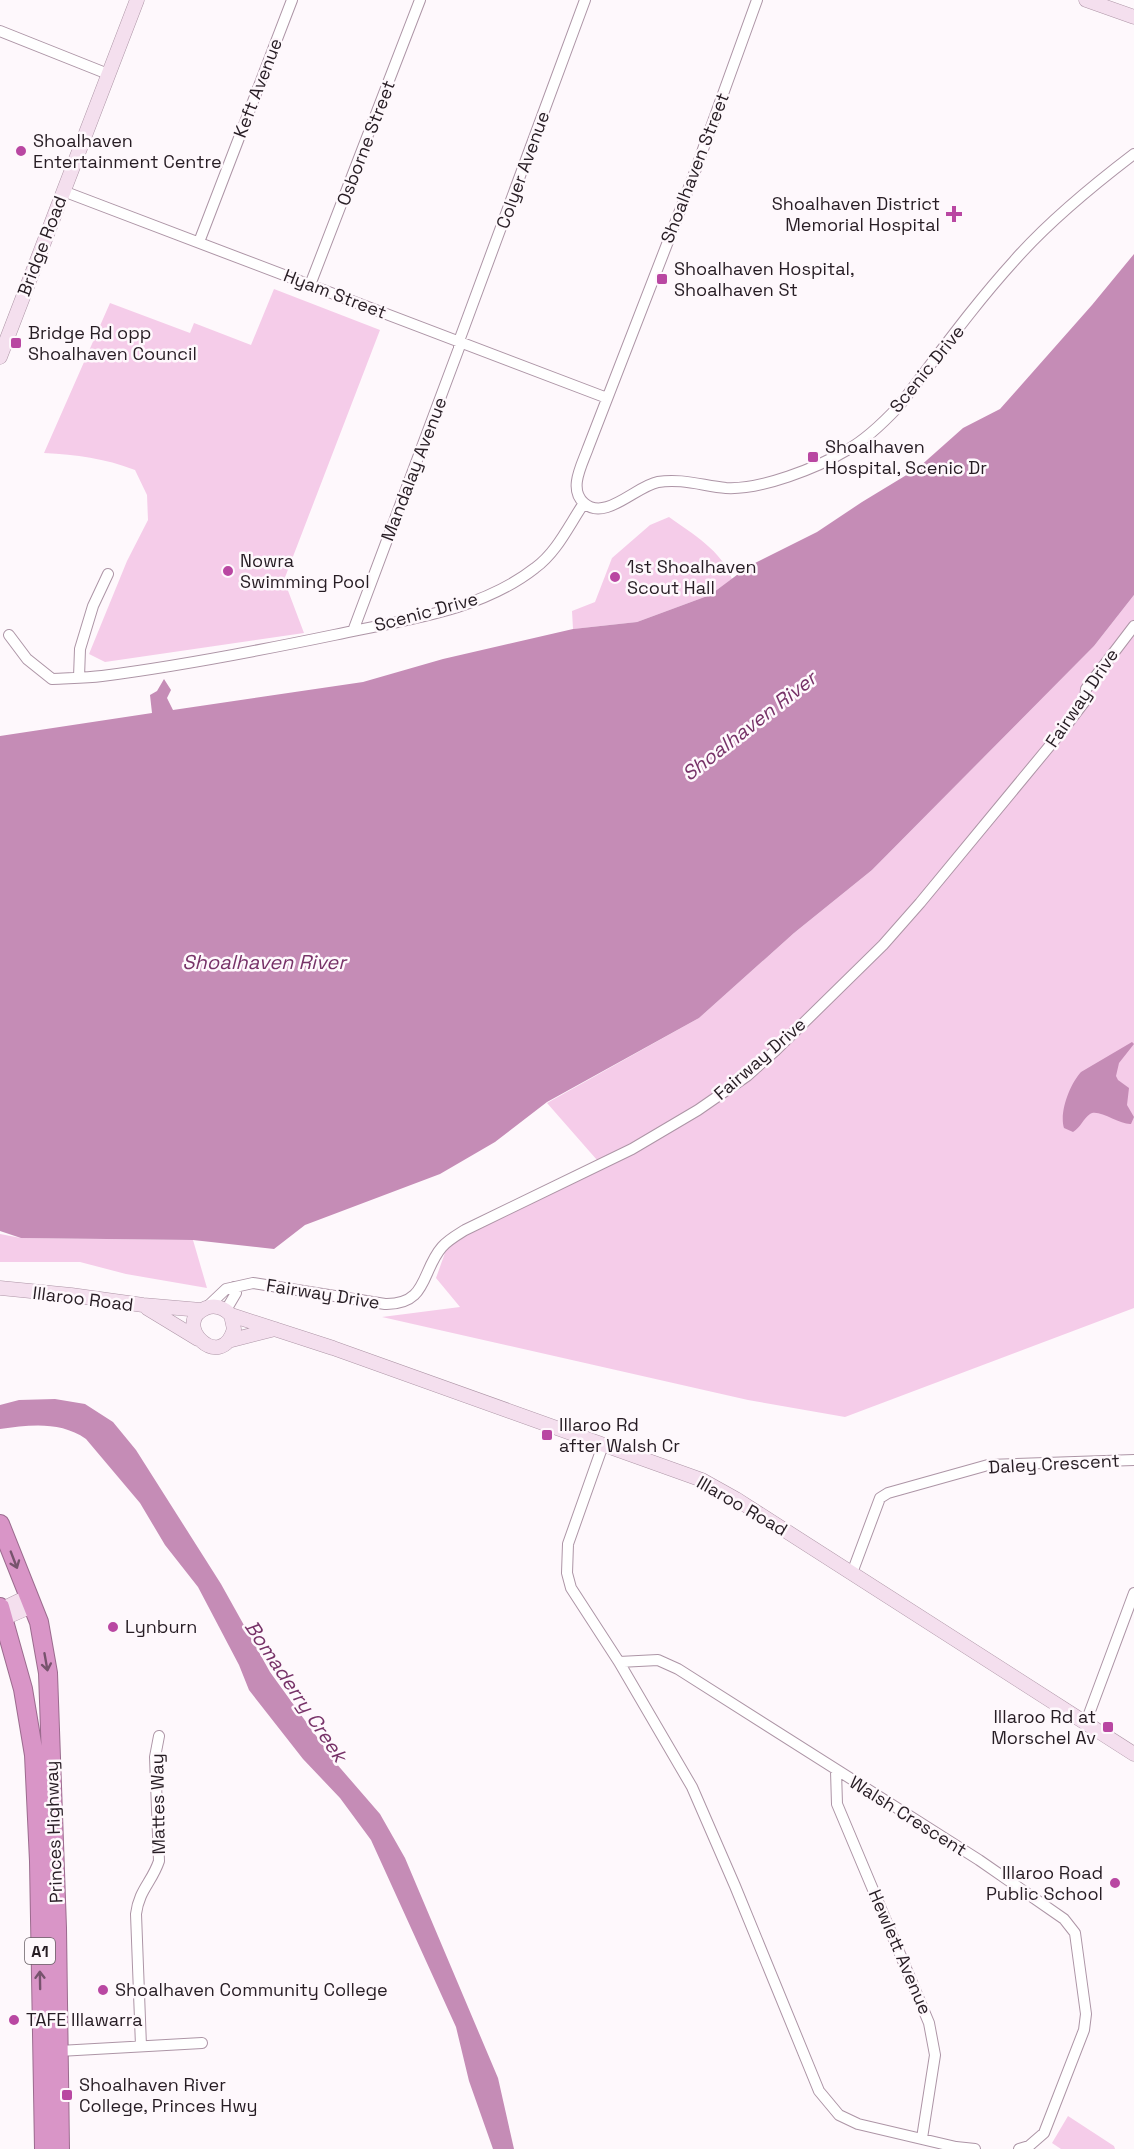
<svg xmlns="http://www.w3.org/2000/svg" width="1134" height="2149" font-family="'Space Grotesk',sans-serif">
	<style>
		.green { fill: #f5cce9 }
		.water { fill: #c58cb6 }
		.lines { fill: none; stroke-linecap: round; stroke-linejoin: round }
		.street-casing { stroke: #ad95a6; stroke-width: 12 }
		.secondary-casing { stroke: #ad95a6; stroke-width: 15 }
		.highway-casing { stroke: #9b6b8e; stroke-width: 20 }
		.street { stroke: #fff; stroke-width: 10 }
		.secondary { stroke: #f4dfee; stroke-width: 14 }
		.highway { stroke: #d995c7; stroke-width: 18 }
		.oneway { stroke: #77536d }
		.poi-dot { fill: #b947a2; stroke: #fef8fc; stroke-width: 2 }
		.labels { text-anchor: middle; stroke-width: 5; stroke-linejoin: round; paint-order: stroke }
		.shield { fill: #fef8fc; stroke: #685f65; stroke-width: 1.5 }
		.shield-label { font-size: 16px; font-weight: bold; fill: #271d24 }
		.street-label { font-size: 18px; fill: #271d24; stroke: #fef8fc }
		.poi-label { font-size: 18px; fill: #271d24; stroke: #fef8fc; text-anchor: start }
		.water-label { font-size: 20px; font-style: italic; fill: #773268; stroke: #fef8fc }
	</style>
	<rect width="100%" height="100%" fill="#fef8fc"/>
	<path class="green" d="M274,289L380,330L284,580L304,633L105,662L89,654L127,561L148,520L147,495L135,470C104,458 77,455 44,453L110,303L190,333L194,323L251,345Z
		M669,517C693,534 722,551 732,579L710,595L637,622L573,629L572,611L595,602L612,558L650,525Z
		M1134,595V1308L845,1417L748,1400L382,1317L460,1307L436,1278L446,1250L467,1233L604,1168L547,1103L699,1018L794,933L872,870L1094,646Z
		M0,1234L21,1238L193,1240L207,1288L126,1274L80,1262H0Z
		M1068,2116L1114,2146L1115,2149H1061L1052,2143Z"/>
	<path class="water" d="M1134,254V595L1094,646L872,870L794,933L699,1018L547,1102L495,1142L440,1174L305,1225L274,1249L193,1240L21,1238L0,1231V736L152,713L150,695L157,691L164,679L171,690L167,698L173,710L363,682L443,659L573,629L637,622L710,595L749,566L817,532L862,502L918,468L963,428L1000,409L1092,305Z
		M1132,1042L1134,1044L1119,1063L1116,1076L1118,1080L1129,1088L1127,1105L1134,1117L1131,1124C1120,1125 1098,1108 1090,1114C1083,1119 1081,1127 1073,1132L1064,1128C1059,1112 1070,1084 1081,1072Z
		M55,1399L85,1404L113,1422L136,1450L221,1584L270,1672L335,1762L380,1814L405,1858L498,2078L514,2149H493L469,2081L456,2027L371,1840L340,1798L303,1759L249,1690L239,1665L198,1587L165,1545L140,1503L86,1439C60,1421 30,1425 0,1429V1405L19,1400Z"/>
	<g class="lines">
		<g class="street-casing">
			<path id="street" d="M757,0L693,177L588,448C582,465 568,489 584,503C605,522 636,486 658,482C681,478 704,486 726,488C761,490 817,468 847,450C867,439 884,422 899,406C936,358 973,306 1014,261C1049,221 1092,186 1134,154
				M0,31L108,74
				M63,191L607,398
				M199,242L292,0
				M310,285L420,0
				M353,631L459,348V341L585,0
				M9,635L27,659L52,679C68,678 85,678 102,676C180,666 257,651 334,635C402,620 479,612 535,568C557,552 569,525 584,503
				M79,677L80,649L93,606L108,574
				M207,1307L226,1289L253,1283L385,1304C428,1305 421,1271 442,1247C448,1240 457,1235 465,1230L632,1149L698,1110L747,1076L776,1050L883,945L920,903L1062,731L1085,701L1086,689L1134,626
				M226,1310L236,1293L234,1287
				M603,1445L568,1544L567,1573L571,1588L619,1662L692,1787L735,1886L819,2091L839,2115L858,2124L956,2147L975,2149
				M852,1573L880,1498L888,1493L988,1465L1134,1460
				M619,1662L658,1660L678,1669L979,1860L1064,1919L1075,1933L1086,2014L1084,2030L1044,2133L1029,2146L1019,2149
				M1086,1722L1134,1593
				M836,1771L837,1804L929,2023L935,2055L922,2138
				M141,2046L136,1914C139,1890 152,1882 159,1861L155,1757L159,1736
				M57,2053L59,2051L202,2043"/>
		</g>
		<g class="secondary-casing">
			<path id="secondary" d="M1086,0L1134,17
				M0,357L137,0
				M0,1288L71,1295L143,1305L201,1310
				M147,1308L198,1339
				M231,1315L234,1329C221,1374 170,1323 206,1308C216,1304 224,1308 231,1315L333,1348L702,1480L736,1499L1134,1754
				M228,1341L275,1329
				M0,1610L29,1596
				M0,1620L32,1606"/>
		</g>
		<g class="highway-casing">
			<path id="highway" d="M0,1524L39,1622L48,1673L57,1928L60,2149
				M0,1607L23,1689L34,1755L39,1861L44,2149"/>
		</g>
		<use href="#street" class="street"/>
		<use href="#secondary" class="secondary"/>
		<use href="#highway" class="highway"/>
	</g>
	<defs><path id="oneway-shaft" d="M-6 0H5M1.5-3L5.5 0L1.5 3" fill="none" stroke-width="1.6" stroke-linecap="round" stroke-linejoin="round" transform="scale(1.5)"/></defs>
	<g class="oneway">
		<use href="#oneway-shaft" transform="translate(14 1560) rotate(69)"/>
		<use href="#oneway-shaft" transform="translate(46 1662) rotate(80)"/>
		<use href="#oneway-shaft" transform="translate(40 1980) rotate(-91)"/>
	</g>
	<g class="poi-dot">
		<circle cx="21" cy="151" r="6"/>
		<path d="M951 205h6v6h6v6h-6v6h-6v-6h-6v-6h6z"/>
		<rect x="656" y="273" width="12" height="12" rx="3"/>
		<rect x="10" y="337" width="12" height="12" rx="3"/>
		<rect x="807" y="451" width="12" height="12" rx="3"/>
		<circle cx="228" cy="571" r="6"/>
		<circle cx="615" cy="577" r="6"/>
		<rect x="541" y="1429" width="12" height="12" rx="3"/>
		<circle cx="113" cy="1627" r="6"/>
		<rect x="1102" y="1721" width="12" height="12" rx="3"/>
		<circle cx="1115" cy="1883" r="6"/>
		<circle cx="103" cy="1990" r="6"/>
		<circle cx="14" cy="2020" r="6"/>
		<rect x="61" y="2089" width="12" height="12" rx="3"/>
	</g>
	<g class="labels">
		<rect class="shield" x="25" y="1938" width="30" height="26" rx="4.5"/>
		<g class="shield-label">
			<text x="40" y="1957">A1</text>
		</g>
		<g class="street-label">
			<text transform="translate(258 88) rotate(-69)" y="6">Keft Avenue</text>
			<text transform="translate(366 143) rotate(-69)" y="6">Osborne Street</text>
			<text transform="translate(695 168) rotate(-69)" y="6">Shoalhaven Street</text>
			<text transform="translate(523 170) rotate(-70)" y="6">Colyer Avenue</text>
			<text transform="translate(42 246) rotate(-69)" y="6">Bridge Road</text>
			<text transform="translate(335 294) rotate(21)" y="6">Hyam Street</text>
			<text transform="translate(927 369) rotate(-51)" y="6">Scenic Drive</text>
			<text transform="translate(414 469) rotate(-69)" y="6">Mandalay Avenue</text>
			<text transform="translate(426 612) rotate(-15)" y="6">Scenic Drive</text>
			<text transform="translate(1082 698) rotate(-56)" y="6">Fairway Drive</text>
			<text transform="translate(760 1059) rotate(-41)" y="6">Fairway Drive</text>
			<text transform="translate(323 1294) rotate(9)" y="6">Fairway Drive</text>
			<text transform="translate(83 1299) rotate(7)" y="6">Illaroo Road</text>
			<text transform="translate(1054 1464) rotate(-3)" y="6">Daley Crescent</text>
			<text transform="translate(742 1506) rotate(30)" y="6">Illaroo Road</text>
			<text transform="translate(158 1804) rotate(-91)" y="6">Mattes Way</text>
			<text transform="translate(908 1816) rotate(32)" y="6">Walsh Crescent</text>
			<text transform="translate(54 1832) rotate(-92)" y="6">Princes Highway</text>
			<text transform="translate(900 1952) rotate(67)" y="6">Hewlett Avenue</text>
		</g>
		<g class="poi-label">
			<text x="33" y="147">Shoalhaven<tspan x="33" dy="21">Entertainment Centre</tspan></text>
			<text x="940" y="210" text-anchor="end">Shoalhaven District<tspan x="940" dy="21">Memorial Hospital</tspan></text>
			<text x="674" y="275">Shoalhaven Hospital,<tspan x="674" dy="21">Shoalhaven St</tspan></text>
			<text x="28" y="339">Bridge Rd opp<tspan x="28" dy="21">Shoalhaven Council</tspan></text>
			<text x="825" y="453">Shoalhaven<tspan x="825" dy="21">Hospital, Scenic Dr</tspan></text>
			<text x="240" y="567">Nowra<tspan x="240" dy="21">Swimming Pool</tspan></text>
			<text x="627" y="573">1st Shoalhaven<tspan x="627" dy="21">Scout Hall</tspan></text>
			<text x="559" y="1431">Illaroo Rd<tspan x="559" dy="21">after Walsh Cr</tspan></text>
			<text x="125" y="1633">Lynburn</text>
			<text x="1096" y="1723" text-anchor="end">Illaroo Rd at<tspan x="1096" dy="21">Morschel Av</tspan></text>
			<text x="1103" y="1879" text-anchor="end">Illaroo Road<tspan x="1103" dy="21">Public School</tspan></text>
			<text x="115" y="1996">Shoalhaven Community College</text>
			<text x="26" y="2026">TAFE Illawarra</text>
			<text x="79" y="2091">Shoalhaven River<tspan x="79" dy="21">College, Princes Hwy</tspan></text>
		</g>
		<g class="water-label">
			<text transform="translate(749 726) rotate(-38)" y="7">Shoalhaven River</text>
			<text x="264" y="969">Shoalhaven River</text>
			<text transform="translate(296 1691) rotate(56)" y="7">Bomaderry Creek</text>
		</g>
	</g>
</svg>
